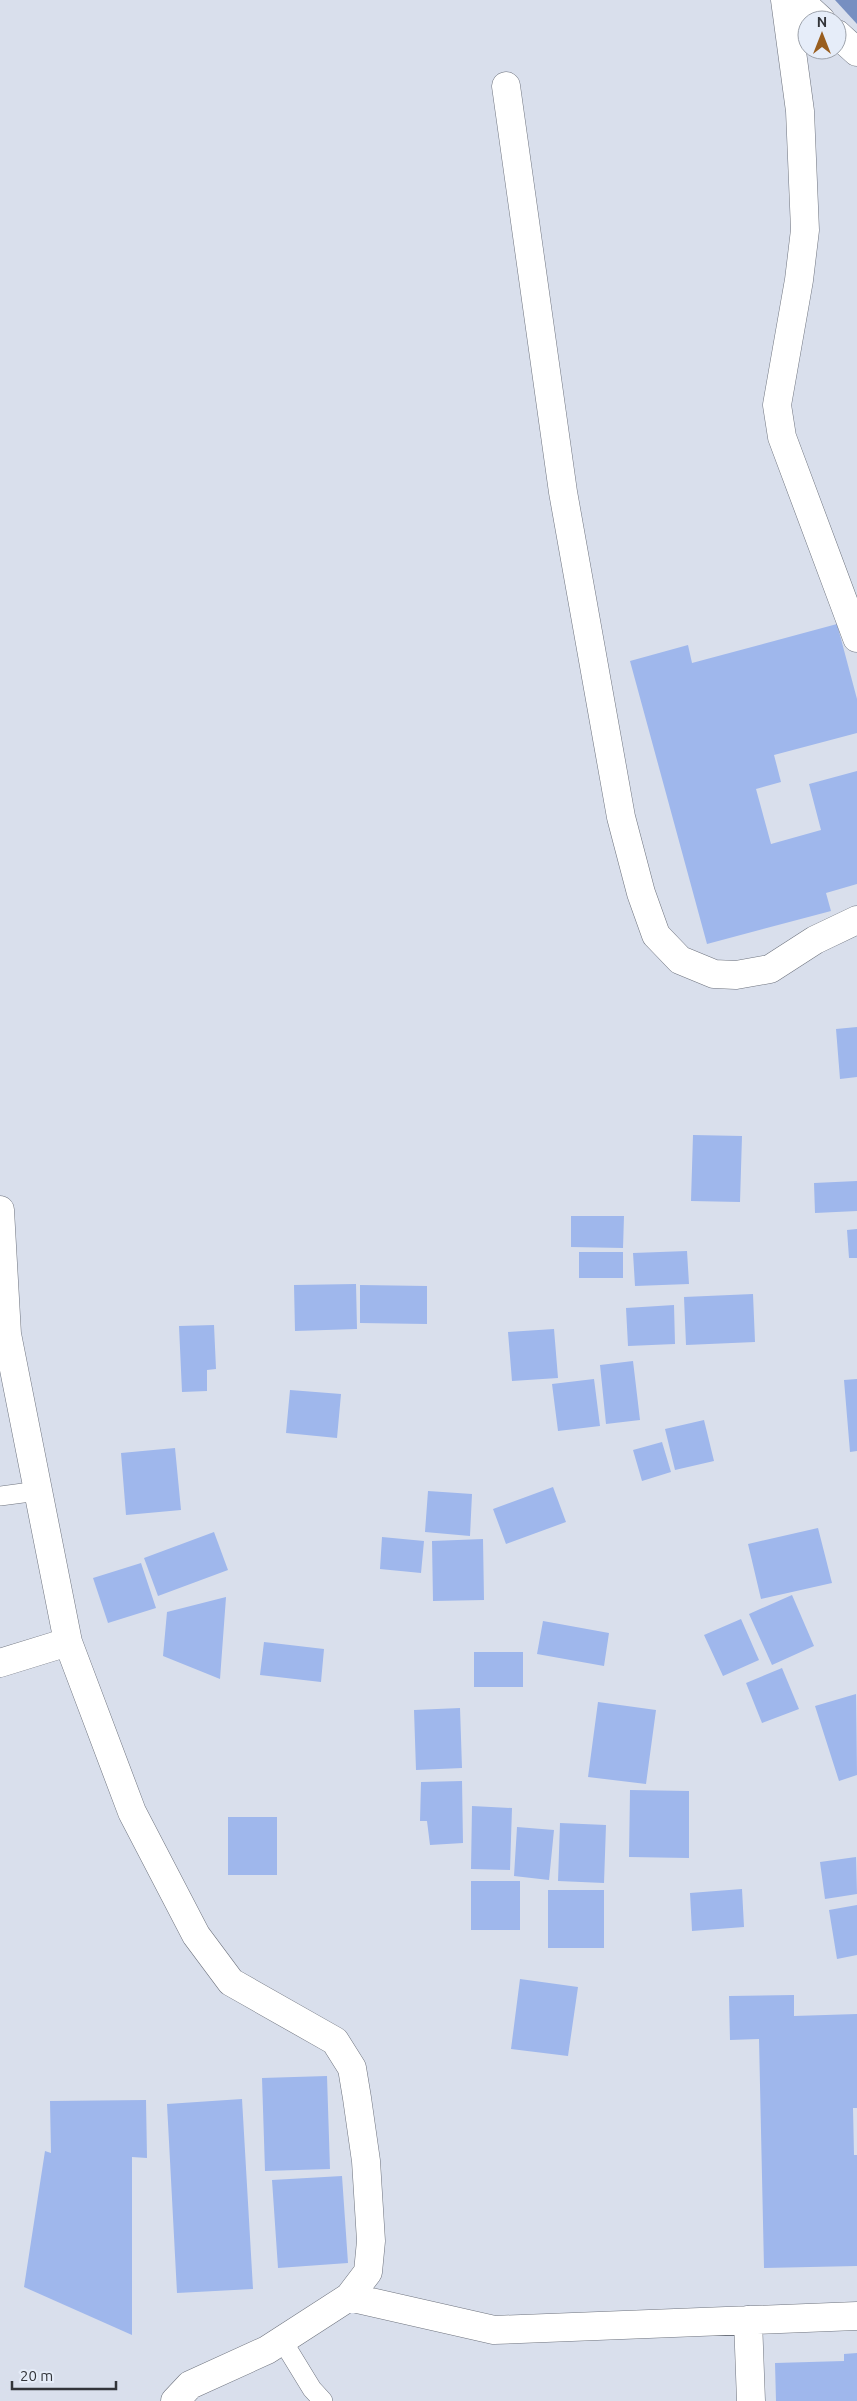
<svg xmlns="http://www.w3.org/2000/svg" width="857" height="2401" font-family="Ubuntu,sans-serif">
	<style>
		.water { fill: #778fc1 }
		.building { fill: #9fb7ec }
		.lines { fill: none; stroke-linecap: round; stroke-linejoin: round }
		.lane-casing { stroke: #6e737e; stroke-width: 20 }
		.street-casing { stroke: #6e737e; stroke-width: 29 }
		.lane { stroke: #fff; stroke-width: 19 }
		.street { stroke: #fff; stroke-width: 28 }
	</style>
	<rect width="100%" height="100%" fill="#d9dfec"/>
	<path class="water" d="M835,0H857V24Z"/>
	<path class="building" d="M837,624L857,699V733L774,755L781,782L756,789L771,844L821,830L809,784L857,771V884L826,893L831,911L707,944L630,661L688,645L692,663Z
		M857,1027V1077L840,1079L836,1029Z
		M693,1135L742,1136L740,1202L691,1201Z
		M857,1181V1211L815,1213L814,1183Z
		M571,1216H624L623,1248L571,1247Z
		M857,1229V1258H849L847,1230Z
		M687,1251L689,1284L635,1286L633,1253Z
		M579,1252H623V1278H579Z
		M356,1284L357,1329L295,1331L294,1285Z
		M360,1285L427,1286V1324L360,1323Z
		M753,1294L755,1342L686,1345L684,1297Z
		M674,1305L675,1344L628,1346L626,1308Z
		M214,1325L216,1369L207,1370V1391L182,1392L179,1326Z
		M554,1329L558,1378L512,1381L508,1332Z
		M633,1361L640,1420L606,1424L600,1365Z
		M594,1379L600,1426L558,1431L552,1384Z
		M857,1379V1451L850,1452L844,1380Z
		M290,1390L341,1394L337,1438L286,1433Z
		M704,1420L714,1461L675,1470L665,1429Z
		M662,1442L671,1472L642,1481L633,1450Z
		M175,1448L181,1510L126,1515L121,1453Z
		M553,1487L566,1522L506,1544L493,1509Z
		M428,1491L472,1494L470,1536L425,1532Z
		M818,1528L832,1583L761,1599L748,1544Z
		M214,1532L228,1570L158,1596L144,1558Z
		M382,1537L424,1541L421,1573L380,1569Z
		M483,1539L484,1600L433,1601L432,1541Z
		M141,1563L156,1608L108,1623L93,1578Z
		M792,1595L814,1646L772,1665L749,1614Z
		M226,1597L220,1679L163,1656L167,1612Z
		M741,1619L759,1660L723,1676L704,1635Z
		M543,1621L609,1633L604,1666L537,1654Z
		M264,1642L324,1649L321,1682L260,1675Z
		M474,1652H523V1687H474Z
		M782,1668L799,1709L762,1723L746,1683Z
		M856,1694L857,1775L839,1781L815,1706Z
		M598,1702L656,1710L646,1784L588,1777Z
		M460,1708L462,1768L416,1770L414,1710Z
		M462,1781L463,1843L430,1845L427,1821H420L421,1782Z
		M630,1790L689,1791V1858L629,1857Z
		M472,1806L512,1808L510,1870L471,1869Z
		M228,1817H277V1875H228Z
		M560,1823L606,1825L604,1883L558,1881Z
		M517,1827L554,1830L549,1880L514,1876Z
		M856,1857L857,1894L825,1899L820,1862Z
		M471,1881H520V1930H471Z
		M742,1889L744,1927L692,1931L690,1893Z
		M548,1890H604V1948H548Z
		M857,1905V1955L837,1959L829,1910Z
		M520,1979L578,1987L568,2056L511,2049Z
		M794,1995V2016L857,2014V2108H853L854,2155H857V2266L764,2268L759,2039L730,2040L729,1996Z
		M327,2076L330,2169L265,2171L262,2078Z
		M242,2099L253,2289L177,2293L167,2104Z
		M146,2100L147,2158L132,2157V2335L24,2287L45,2151L51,2153L50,2101Z
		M342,2176L348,2263L278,2268L272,2180Z
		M857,2353V2401H776L775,2363L844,2361V2354Z"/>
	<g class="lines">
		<g class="lane-casing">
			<path id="lane" d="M0,1496L38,1491
				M282,2340L312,2389L323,2401"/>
		</g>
		<g class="street-casing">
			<path id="street" d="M785,0L800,111L805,230L799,280L777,405L782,437L857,638
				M799,0L821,20
				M837,34L857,52
				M506,86L563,492L621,817L641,893L656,935L680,960L714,974L736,975L770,969L815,940L857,920
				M0,1210L7,1334L68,1642L132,1812L196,1935L231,1982L335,2041L352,2068L357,2098L366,2161L371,2241L368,2272L349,2297L267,2350L190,2385L175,2401
				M0,1663L68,1642
				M349,2297L494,2330L857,2316
				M748,2320L751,2401"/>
		</g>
		<use href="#lane" class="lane"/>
		<use href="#street" class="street"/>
	</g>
	<g transform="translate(822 35)"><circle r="24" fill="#e6edf9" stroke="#9ea3ac"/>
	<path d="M0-4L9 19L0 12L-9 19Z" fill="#995e1f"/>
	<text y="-8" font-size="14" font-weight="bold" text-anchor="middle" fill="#323439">N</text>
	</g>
	<path d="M12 2381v8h104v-8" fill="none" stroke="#323439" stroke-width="2.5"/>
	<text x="20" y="2381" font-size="15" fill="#323439" stroke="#e6edf9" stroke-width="4" paint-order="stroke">20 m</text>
</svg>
